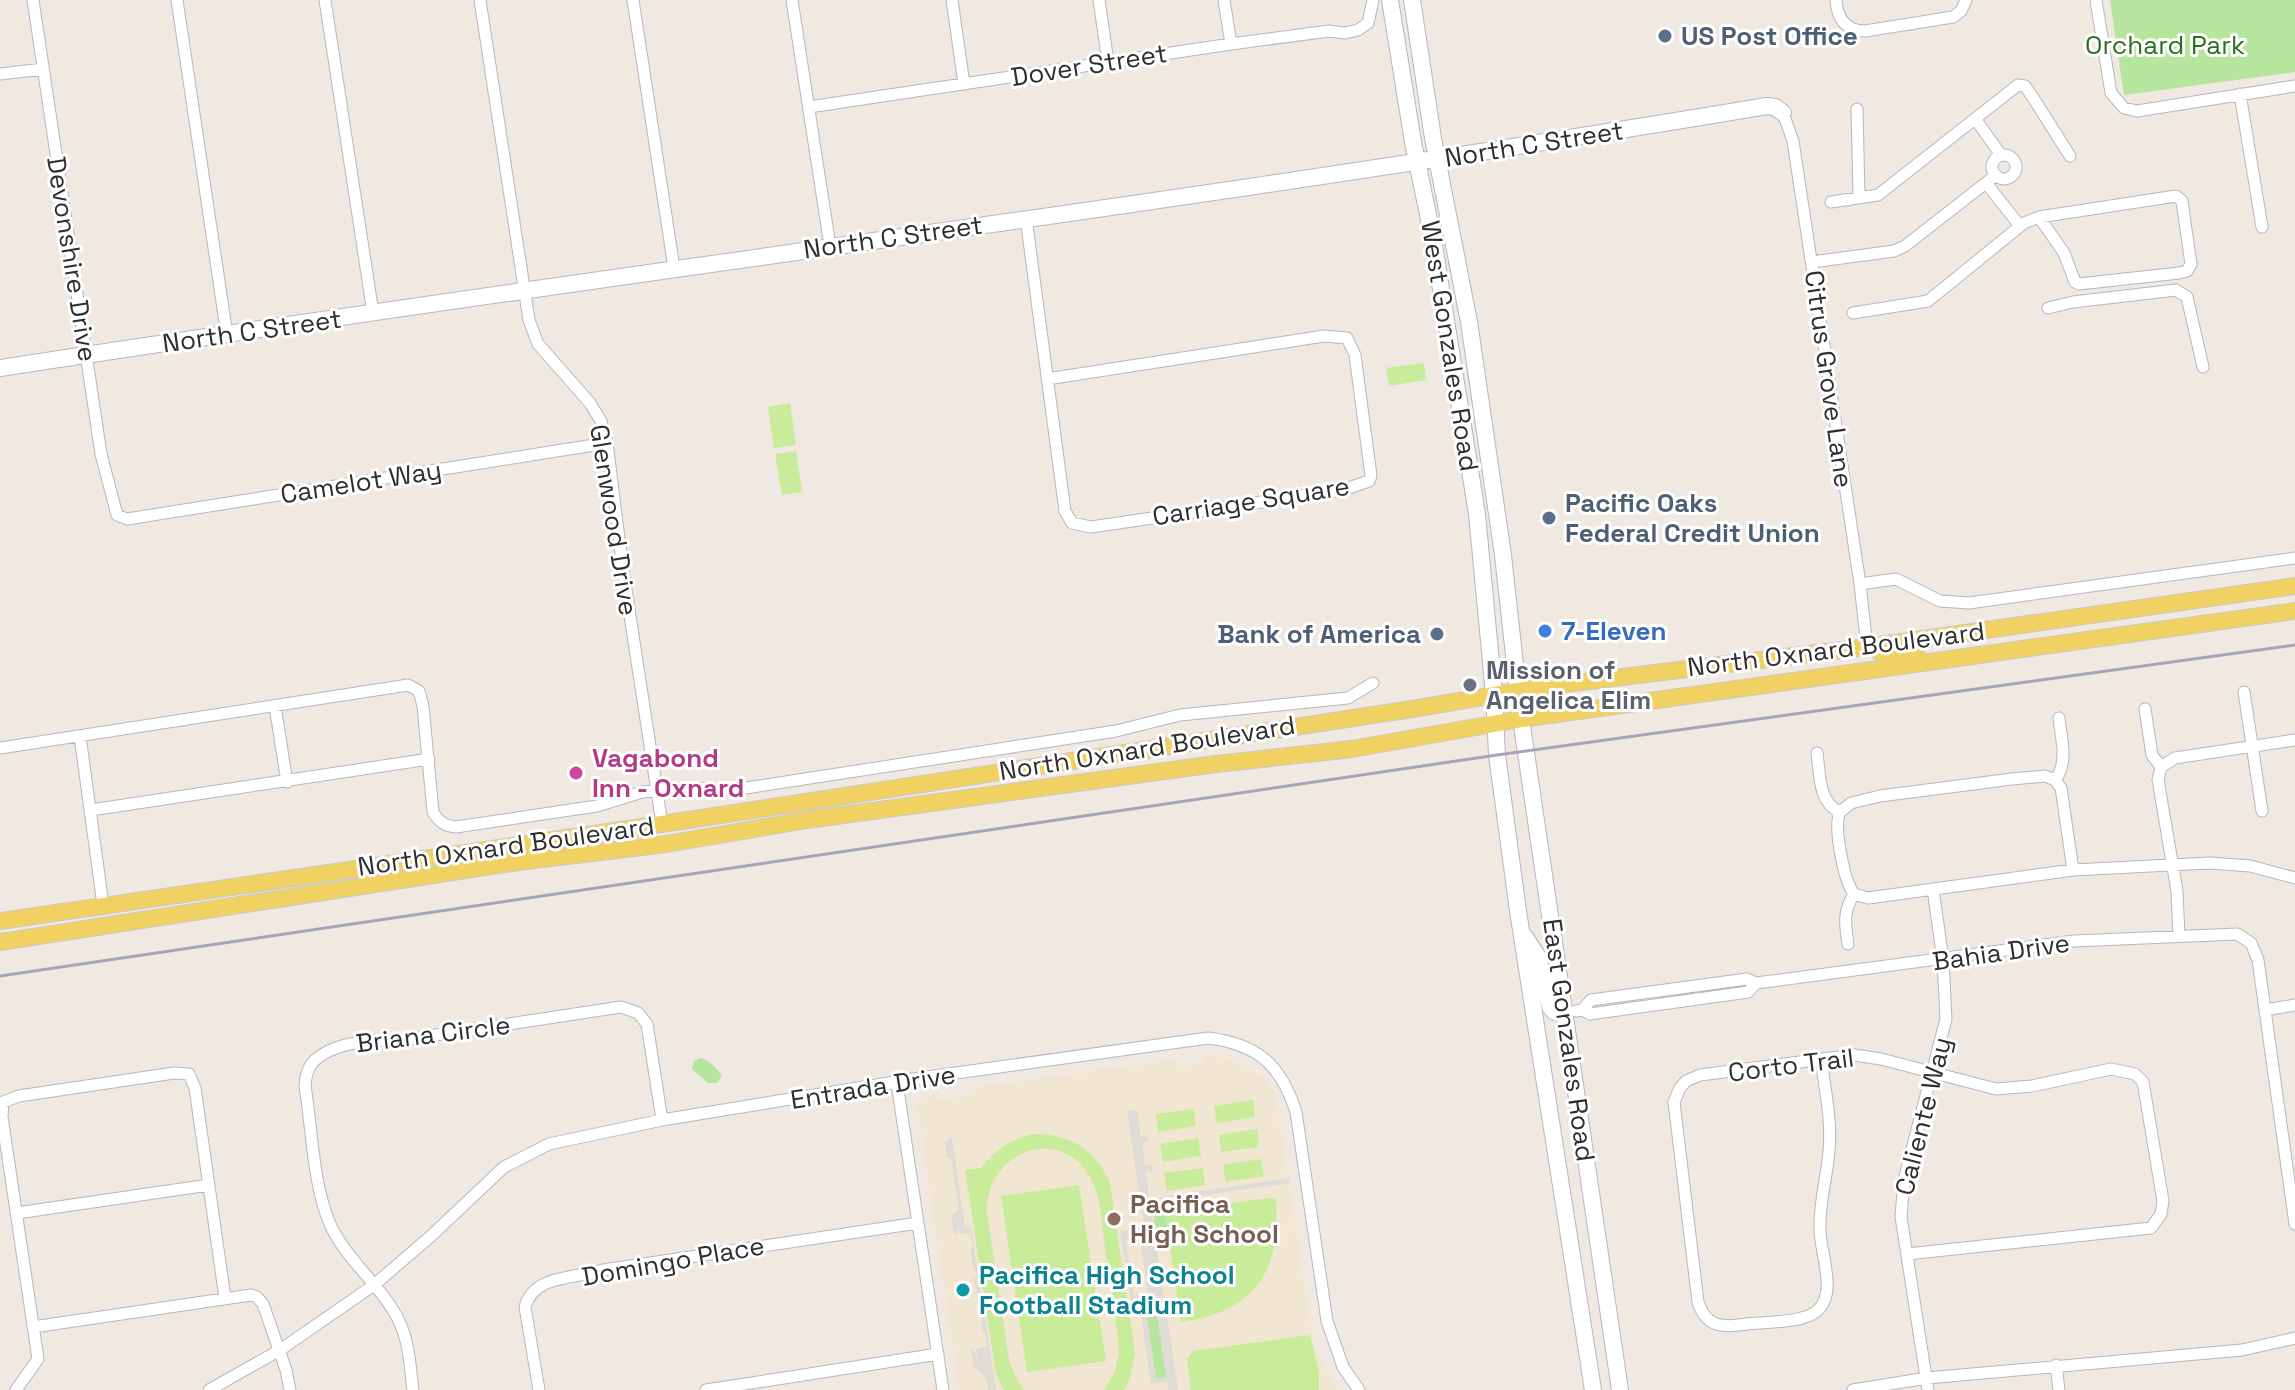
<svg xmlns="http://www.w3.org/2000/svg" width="2295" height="1390" font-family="'Space Grotesk',sans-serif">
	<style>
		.education { fill: #f0e6d1 }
		.green { fill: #b6e59e }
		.pitch { fill: #c9ec9a }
		.plaza { fill: #dfdcd8; fill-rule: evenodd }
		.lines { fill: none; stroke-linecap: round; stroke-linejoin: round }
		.street-casing { stroke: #b4b7c1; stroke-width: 13 }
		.secondary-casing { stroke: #b4b7c1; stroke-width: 18 }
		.primary-casing { stroke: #c9c9c9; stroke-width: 18 }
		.street { stroke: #fff; stroke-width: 11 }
		.secondary { stroke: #fff; stroke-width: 16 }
		.primary { stroke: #f2d163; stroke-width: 16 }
		.rail { stroke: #a3a6b8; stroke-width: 3 }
		.service-dot { fill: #5c6f8a; stroke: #fff; stroke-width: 3 }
		.shop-dot { fill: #3f7fe0; stroke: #fff; stroke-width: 3 }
		.worship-dot { fill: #6b7280; stroke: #fff; stroke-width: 3 }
		.hotel-dot { fill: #d1479c; stroke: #fff; stroke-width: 3 }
		.education-dot { fill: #8d6e63; stroke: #fff; stroke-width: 3 }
		.culture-dot { fill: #0f9aa8; stroke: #fff; stroke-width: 3 }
		.labels { text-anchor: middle; stroke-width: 6; stroke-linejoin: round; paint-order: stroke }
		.service-label { font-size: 26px; font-weight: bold; fill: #4e5e75; stroke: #fff; text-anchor: start }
		.park-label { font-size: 26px; fill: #2c6e1b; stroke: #fff }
		.street-label { font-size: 26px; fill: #2e2e2e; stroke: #fff }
		.shop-label { font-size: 26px; font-weight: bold; fill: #366cbe; stroke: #fff; text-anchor: start }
		.worship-label { font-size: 26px; font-weight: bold; fill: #5b616d; stroke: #fff; text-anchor: start }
		.hotel-label { font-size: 26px; font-weight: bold; fill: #b23c85; stroke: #fff; text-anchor: start }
		.education-label { font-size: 26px; font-weight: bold; fill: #785e54; stroke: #fff; text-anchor: start }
		.culture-label { font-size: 26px; font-weight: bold; fill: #0d838f; stroke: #fff; text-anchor: start }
	</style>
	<rect width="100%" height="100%" fill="#efe9e1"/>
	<path class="education" d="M1210,1054L1223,1057L1246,1066L1267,1082L1275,1094L1312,1335L1319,1358L1338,1390H959L917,1104L923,1097L933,1095L941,1099L965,1096L971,1088L1173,1060L1181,1066L1202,1063Z"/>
	<path class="green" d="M2110,0H2295V72L2124,95Z
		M701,1058L710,1062L722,1075L717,1083H708L692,1069L694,1061Z
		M1179,1199L1181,1210L1173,1212L1166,1219L1168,1229L1155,1231L1153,1203Z
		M1152,1303L1156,1306L1167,1377L1156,1379L1145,1304Z"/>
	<path class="pitch" d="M1424,363L1426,380L1389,386L1386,368Z
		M790,403L796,445L774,448L768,407Z
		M796,451L802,492L782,495L775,454Z
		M1253,1100L1255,1117L1217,1123L1214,1106Z
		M1194,1109L1196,1126L1158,1132L1156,1114Z
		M1257,1129L1259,1147L1221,1152L1219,1135Z
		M1032,1134C1069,1133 1096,1149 1110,1183L1135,1353L1130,1378L1124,1390H1104L1115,1372L1119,1353C1117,1318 1110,1284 1105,1249C1102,1226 1102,1198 1090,1177C1059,1123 984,1153 987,1213L1009,1359L1015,1377L1024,1390H1004L996,1374L965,1170L981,1168C995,1150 1010,1140 1032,1134Z
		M1198,1138L1201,1156L1163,1162L1160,1144Z
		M1261,1159L1264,1176L1226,1182L1223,1165Z
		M1203,1168L1205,1185L1167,1191L1164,1173Z
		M1079,1185L1106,1361L1027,1372L1001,1196Z
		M1275,1197C1284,1269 1254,1313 1181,1322L1166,1220L1172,1211Z
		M1310,1335L1319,1372V1390H1191L1187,1359L1193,1351Z"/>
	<path class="plaza" d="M1137,1110L1141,1136L1148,1135L1149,1141L1142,1143L1145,1165H1152L1153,1171L1146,1172L1150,1199L1288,1178L1289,1183L1183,1198L1184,1205L1201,1202V1208L1181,1210L1179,1199L1151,1205L1155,1231L1168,1229L1171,1250H1165L1162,1233L1155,1235L1178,1390H1168L1167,1382L1151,1384L1140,1305L1132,1306L1120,1231L1141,1229L1144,1225L1127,1111ZM1140,1238L1148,1293L1134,1296L1126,1240ZM1152,1303L1156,1306L1166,1377L1156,1379L1145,1305Z
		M948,1138H952L965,1228L971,1227L996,1390H988L986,1379L977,1369H974L971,1349H974L978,1362L976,1349L987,1346L985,1331H982L981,1302H978L974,1278L977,1277L976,1270L973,1269L970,1249L973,1248L970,1233L959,1234L957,1220V1234L954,1235L951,1216L959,1208L951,1158L947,1157L945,1142L949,1141Z"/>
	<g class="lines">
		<g class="street-casing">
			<path id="street" d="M33,0L101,454L117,515L127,519L607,443
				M177,0L227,335
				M325,0L373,313
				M480,0L529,320L538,344L590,403L601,421L607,443L623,570L662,824
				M633,0L674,268
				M792,0L830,246
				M952,0L964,84
				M1099,0L1108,62
				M1224,0L1231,44
				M1836,0C1837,18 1845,31 1865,31L1953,17L1961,11L1966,0
				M2096,0L2111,93L2124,108L2137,111L2295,86
				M0,74L43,69
				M2240,94L2262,227
				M809,107L1231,44L1329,31L1345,33L1358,30L1368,23L1373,0
				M1857,109L1859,197
				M1783,113L1793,141L1860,584L1867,647
				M1976,120L2001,155
				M1992 167a12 12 0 1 1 24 0a12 12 0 1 1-24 0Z
				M1986,183L2020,226
				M2176,196L2182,201L2191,264L2187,271L2179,273L2079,284L2075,282L2064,253L2039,217Z
				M1831,202L1878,195L2018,85L2025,86L2032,96L2070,156
				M1026,218L1065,511L1072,523L1091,527L1343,490L1369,481L1371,476L1355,355L1347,338L1324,336L1047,379
				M1812,262L1894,251L1905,246L1996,175
				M2048,308L2073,302L2176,290L2187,297L2203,367
				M1853,313L1928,301L2024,223L2039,217
				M1860,584L1896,579L1940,601L1969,603L2295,558
				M2244,692L2262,811
				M275,706L287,782
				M2145,709L2152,755L2161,767L2158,780L2177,891L2179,936
				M80,736L103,905
				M0,748L408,685L419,691L423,706L433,812C439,822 445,826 456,827L597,806L642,792L692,788L733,790L1116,731L1180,715L1348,698L1373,683
				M1817,753C1820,773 1818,803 1840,812
				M2161,767L2175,758L2295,740
				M2055,780L2061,788L2073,870
				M2055,780C2069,762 2061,739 2059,718
				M91,810L429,759
				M1840,812L1851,803L1880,796L2012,779L2045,776L2055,780
				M1840,812C1833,827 1844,881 1854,894C1843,911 1845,925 1848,944
				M1854,894L1868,898L2073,870L2210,863L2250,866L2295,878
				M1582,1010L1591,1000L1747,979L1756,983L1772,981L2074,941L2237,934L2251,943L2258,960L2295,1224
				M2265,1010L2295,1005
				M1576,1011L1582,1010L1590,1014L1748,992L1756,983
				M1821,1060C1825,1089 1832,1121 1829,1151C1827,1177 1819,1203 1820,1229C1820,1253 1838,1293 1817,1311C1803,1323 1765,1322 1746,1324C1722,1328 1706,1327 1698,1302L1674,1102L1680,1088L1686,1081L1700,1075L1854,1055L1881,1059L1996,1089L2032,1086L2111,1069L2135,1074L2143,1082L2163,1201L2161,1214L2151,1228L1907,1254
				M897,1083L943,1390
				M17,1213L209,1185
				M33,1327L251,1295L257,1297L263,1304L286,1370L290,1390
				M2056,1365L2059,1390
				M16,1390L38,1359L2,1117L3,1102L19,1096L174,1073L189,1074L195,1088L225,1298
				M209,1390L280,1350L374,1285L431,1236L504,1167L549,1144L662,1120L913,1079L1208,1038C1258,1044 1281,1065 1296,1112L1327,1321L1343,1367L1359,1390
				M413,1390C410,1366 409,1340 398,1319C380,1284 346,1260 330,1224C313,1185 312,1129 305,1086C306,1067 313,1058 331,1050C357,1038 388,1042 415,1038C484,1028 553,1017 621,1007L638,1013L647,1024L662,1120
				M539,1390L525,1307C534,1274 575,1279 603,1270L918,1223
				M706,1390L938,1354
				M1853,1390L1927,1378L2242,1350L2295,1338
				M1928,1390L1901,1217L1904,1180L1946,1019L1943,960L1933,889"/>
		</g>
		<g class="secondary-casing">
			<path id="secondary" d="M1390,0L1413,142L1433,239L1477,514L1494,694L1497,755L1518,911L1593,1390
				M1412,0L1433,138L1469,322L1503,555L1521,719L1620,1390
				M0,368C588,277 1180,204 1767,106L1775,107L1783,113
				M1525,937L1538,957L1550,1007L1555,1012H1566"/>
		</g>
		<g class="primary-casing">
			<path id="primary" d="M1879,652H1913L1924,663
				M0,921L662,824L1412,709L1541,687L1867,647L2295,586
				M0,942L518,862L666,844L807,820L1216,764L1352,749L1521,719L2295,611"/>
		</g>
		<use href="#street" class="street"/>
		<use href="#secondary" class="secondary"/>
		<use href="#primary" class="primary"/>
		<path class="rail" d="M0,976L1497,755L2295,645"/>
	</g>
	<g class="service-dot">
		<circle cx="1665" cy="36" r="8"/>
		<circle cx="1549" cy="518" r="8"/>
		<circle cx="1437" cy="634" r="8"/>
	</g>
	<circle class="shop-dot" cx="1545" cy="631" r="8"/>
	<circle class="worship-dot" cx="1470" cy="685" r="8"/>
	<circle class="hotel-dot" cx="576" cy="773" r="8"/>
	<circle class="education-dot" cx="1114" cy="1219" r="8"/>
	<circle class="culture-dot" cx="963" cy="1290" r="8"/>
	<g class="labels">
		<g class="service-label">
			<text x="1681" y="45">US Post Office</text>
			<text x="1565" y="512">Pacific Oaks<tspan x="1565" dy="30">Federal Credit Union</tspan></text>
			<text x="1421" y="643" text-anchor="end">Bank of America</text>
		</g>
		<g class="park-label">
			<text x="2165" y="54">Orchard Park</text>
		</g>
		<g class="street-label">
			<text transform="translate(1089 65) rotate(-9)" y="9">Dover Street</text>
			<text transform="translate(1534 144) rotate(-9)" y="9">North C Street</text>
			<text transform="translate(893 237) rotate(-8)" y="9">North C Street</text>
			<text transform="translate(72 259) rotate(81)" y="9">Devonshire Drive</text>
			<text transform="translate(252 331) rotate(-8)" y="9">North C Street</text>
			<text transform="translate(1450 346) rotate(81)" y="9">West Gonzales Road</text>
			<text transform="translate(1829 379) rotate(82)" y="9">Citrus Grove Lane</text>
			<text transform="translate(361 482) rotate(-9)" y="9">Camelot Way</text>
			<text transform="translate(1251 501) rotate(-9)" y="9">Carriage Square</text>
			<text transform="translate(614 520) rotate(81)" y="9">Glenwood Drive</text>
			<text transform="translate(1836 649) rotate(-7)" y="9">North Oxnard Boulevard</text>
			<text transform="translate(1147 748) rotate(-9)" y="9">North Oxnard Boulevard</text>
			<text transform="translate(506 846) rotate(-8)" y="9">North Oxnard Boulevard</text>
			<text transform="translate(2001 952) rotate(-8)" y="9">Bahia Drive</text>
			<text transform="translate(433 1034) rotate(-7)" y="9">Briana Circle</text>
			<text transform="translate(1569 1040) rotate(82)" y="9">East Gonzales Road</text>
			<text transform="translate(1791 1065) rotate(-7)" y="9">Corto Trail</text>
			<text transform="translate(873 1087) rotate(-9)" y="9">Entrada Drive</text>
			<text transform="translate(1923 1116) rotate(-76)" y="9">Caliente Way</text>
			<text transform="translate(673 1261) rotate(-10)" y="9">Domingo Place</text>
		</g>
		<g class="shop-label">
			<text x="1561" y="640">7-Eleven</text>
		</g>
		<g class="worship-label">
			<text x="1486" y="679">Mission of<tspan x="1486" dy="30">Angelica Elim</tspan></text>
		</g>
		<g class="hotel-label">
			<text x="592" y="767">Vagabond<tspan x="592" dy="30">Inn - Oxnard</tspan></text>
		</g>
		<g class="education-label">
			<text x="1130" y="1213">Pacifica<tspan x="1130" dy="30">High School</tspan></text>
		</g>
		<g class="culture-label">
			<text x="979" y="1284">Pacifica High School<tspan x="979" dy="30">Football Stadium</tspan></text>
		</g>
	</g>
</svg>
